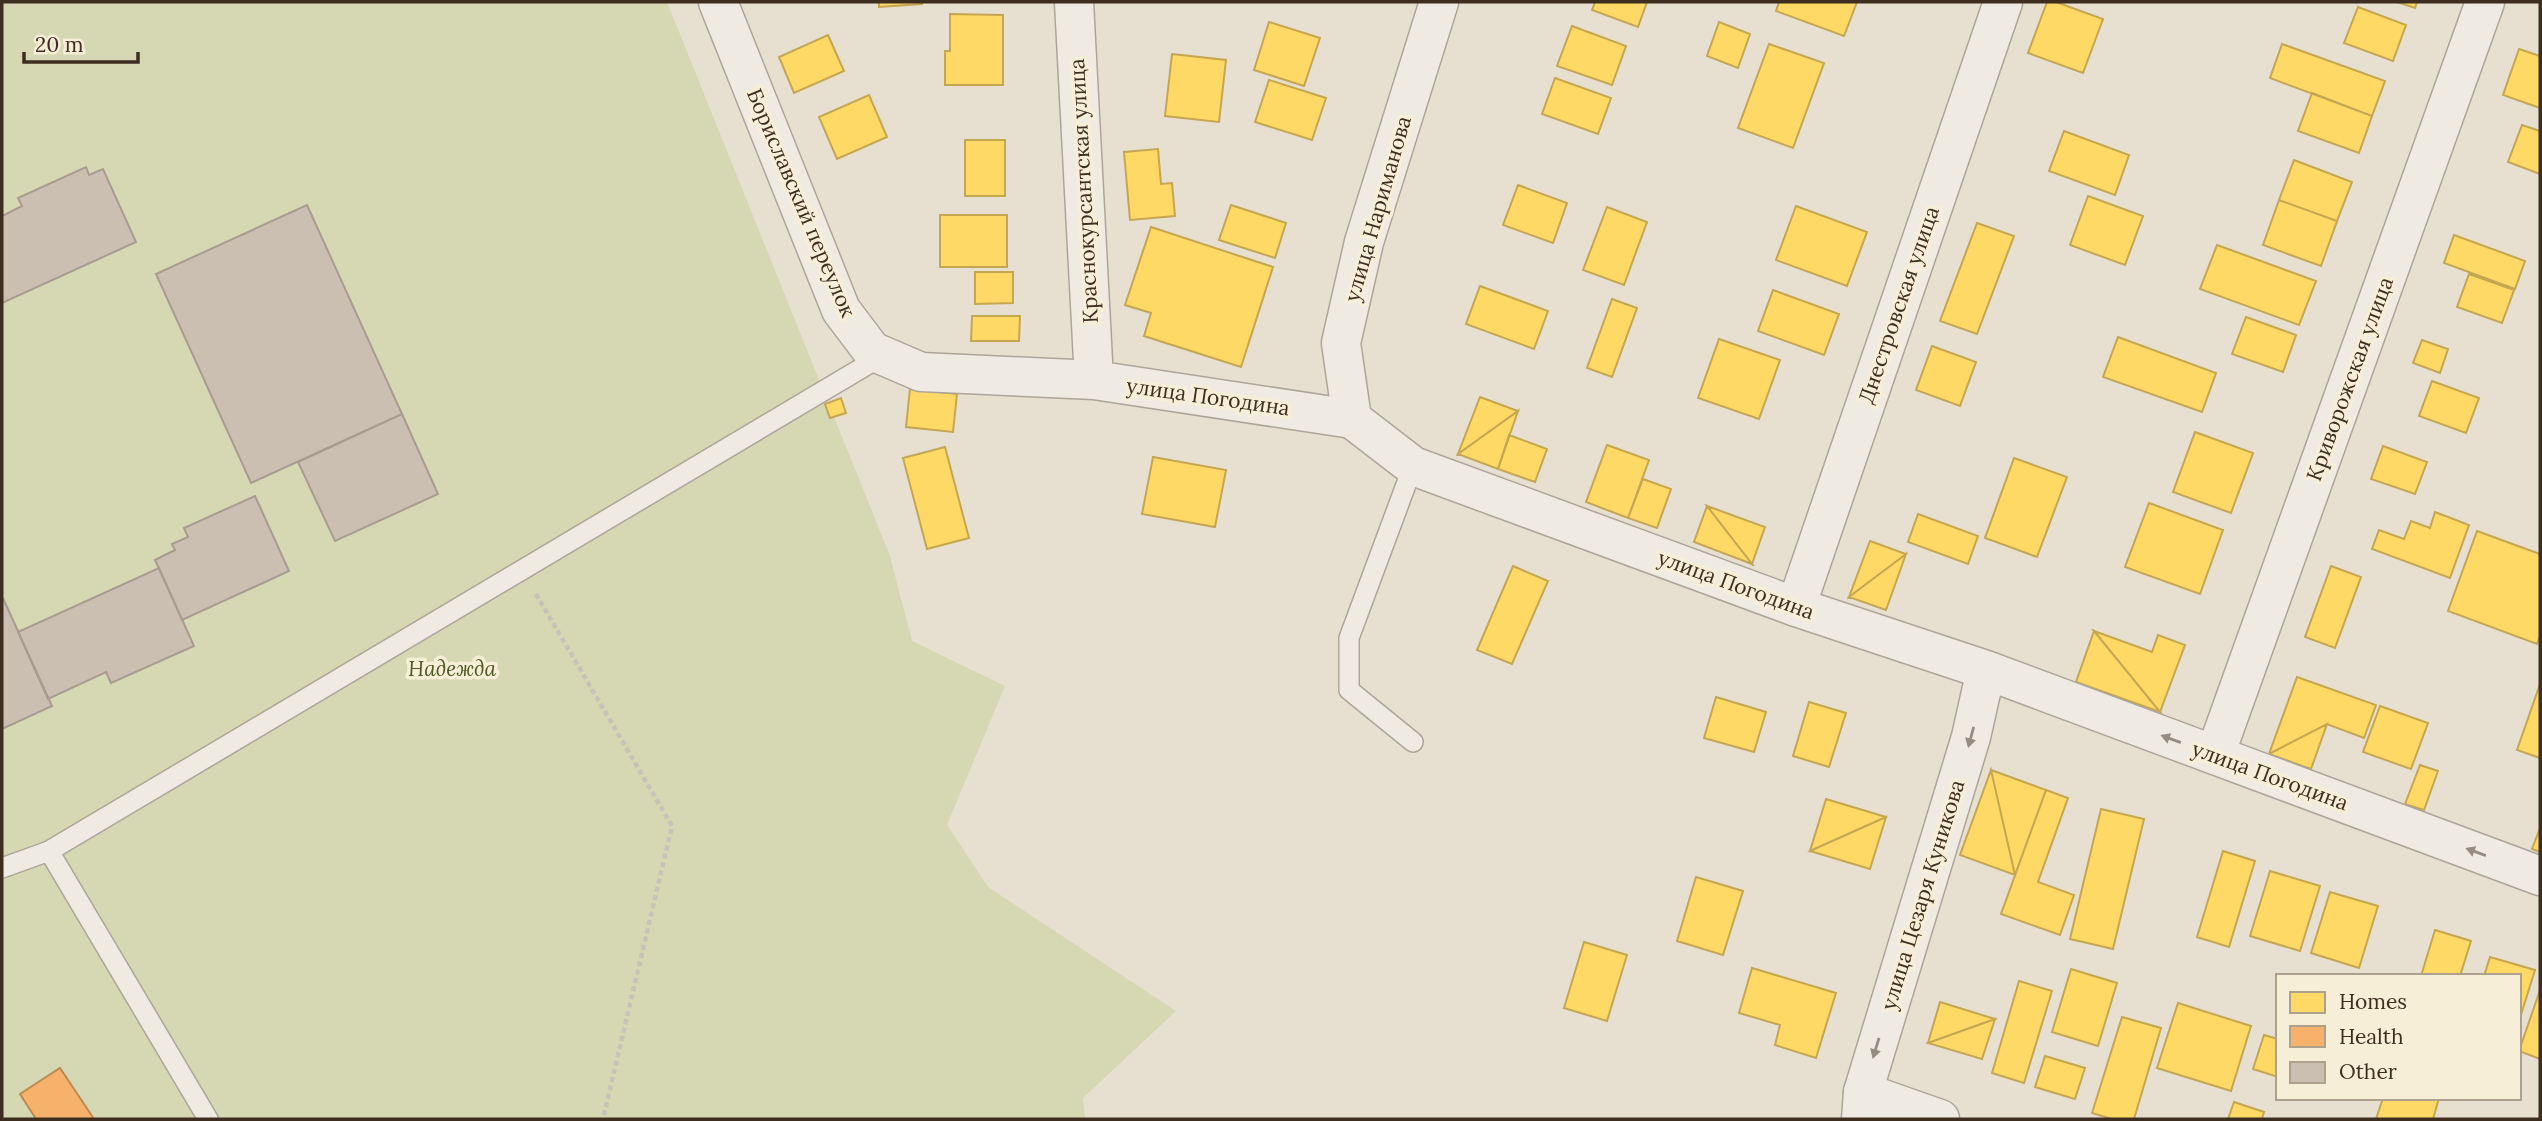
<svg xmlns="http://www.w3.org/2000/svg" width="2542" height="1121" font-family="Lora,serif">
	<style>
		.green { fill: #d6d7b3 }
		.homes { fill: #ffd966; stroke: #c5a651; stroke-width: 2 }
		.health { fill: #f6b26b; stroke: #be8a54; stroke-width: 2 }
		.building { fill: #cbbfb2; stroke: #a89c90; stroke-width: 2 }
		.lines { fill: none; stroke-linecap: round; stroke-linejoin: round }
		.service-casing { stroke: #ada599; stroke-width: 22 }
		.minor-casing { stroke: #ada599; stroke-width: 41 }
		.tertiary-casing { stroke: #ada599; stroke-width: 41 }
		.path { stroke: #c8c2b9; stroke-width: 4.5; stroke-dasharray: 5 3.5; stroke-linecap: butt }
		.service { stroke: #efebe3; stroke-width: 19 }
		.minor { stroke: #efebe3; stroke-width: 38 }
		.tertiary { stroke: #efebe3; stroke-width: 38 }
		.oneway { fill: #968c82 }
		.labels { text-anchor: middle; stroke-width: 7; stroke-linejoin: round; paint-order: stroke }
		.street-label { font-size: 21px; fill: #3d2e20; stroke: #f7eed8 }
		.park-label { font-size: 21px; font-style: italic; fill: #4d5a26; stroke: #f7eed8 }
	</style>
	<rect width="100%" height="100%" fill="#e7e0d1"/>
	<path class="green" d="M2,2H667L890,556L912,641L1005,686L947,825L988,887L1176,1011L1083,1098L1085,1119H2Z"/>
	<path class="homes" d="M879,2H922V4L879,7Z
		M1595,2H1647L1638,27L1592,10Z
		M1779,2H1857L1844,36L1776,11Z
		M2047,2H2056L2103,19L2083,73L2028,53Z
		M2397,2H2417L2415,8Z
		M2358,7L2406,25L2393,61L2344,43Z
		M950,14L1003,15V85H945V51H950Z
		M1269,22L1320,38L1304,86L1254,70Z
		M1719,22L1750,34L1738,68L1707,56Z
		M1572,26L1626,46L1612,85L1557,66Z
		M828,35L844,71L794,93L779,57Z
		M1769,44L1824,63L1793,148L1738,128Z
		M2282,44L2385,81L2372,116L2270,78Z
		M2519,49L2540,56V108L2503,95Z
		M1172,54L1226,60L1219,122L1165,116Z
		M1555,78L1611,98L1598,134L1542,114Z
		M1269,80L1326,98L1312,140L1255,122Z
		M2312,93L2372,116L2359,153L2298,131Z
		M869,95L887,137L837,159L819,117Z
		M2522,125L2540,131V174L2508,162Z
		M2064,131L2129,155L2115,195L2049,171Z
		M965,140H1005V196H965Z
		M1158,149L1161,184L1172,183L1175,216L1130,220L1124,152Z
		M2294,160L2352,182L2337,221L2279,200Z
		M1518,185L1567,203L1553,243L1503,225Z
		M2088,196L2143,216L2125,265L2070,245Z
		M2279,200L2337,221L2321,266L2263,245Z
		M1231,205L1286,223L1275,258L1219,240Z
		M1796,206L1867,232L1847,286L1776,260Z
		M1607,207L1647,222L1624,285L1583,270Z
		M940,215H1007V267H940Z
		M1977,223L2014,236L1977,334L1940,321Z
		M1151,227L1273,267L1241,367L1144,336L1151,313L1125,305Z
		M2454,235L2525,261L2515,289L2444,263Z
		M2217,245L2316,281L2299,325L2200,289Z
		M975,272H1013V303L975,304Z
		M2469,274L2514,290L2502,323L2457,307Z
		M1480,286L1548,311L1534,349L1466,324Z
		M1773,290L1839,314L1824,355L1758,331Z
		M1612,299L1637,308L1612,377L1587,368Z
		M972,316H1020L1019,341H971Z
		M2246,317L2296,335L2283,372L2232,354Z
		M2118,337L2216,373L2202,412L2103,377Z
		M1719,339L1780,360L1759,419L1698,398Z
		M2422,340L2448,349L2440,373L2413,363Z
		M1932,346L1976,362L1960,406L1916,390Z
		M2432,381L2479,398L2466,433L2419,416Z
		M910,389L957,394L953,432L906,427Z
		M1480,397L1518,411L1458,454Z
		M841,398L846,413L830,418L825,404Z
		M1518,411L1498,469L1458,454Z
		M2195,432L2253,453L2231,513L2173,492Z
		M1509,435L1547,449L1535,482L1498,469Z
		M1607,445L1649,460L1628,518L1586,502Z
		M2383,446L2427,462L2415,494L2371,479Z
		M945,447L969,538L927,549L903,458Z
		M1153,457L1226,470L1215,527L1142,514Z
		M2014,458L2067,477L2037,557L1985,538Z
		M1643,479L1671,489L1657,528L1628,518Z
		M2149,503L2223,530L2200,594L2125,567Z
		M1707,506L1765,527L1752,564Z
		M1707,506L1752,564L1694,542Z
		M2435,512L2469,525L2450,578L2372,549L2379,530L2404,539L2411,521L2430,528Z
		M1918,514L1978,536L1968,564L1908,542Z
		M2477,531L2540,554V636L2537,644L2448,611Z
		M1870,541L1906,554L1849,597Z
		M1906,554L1886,610L1849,597Z
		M1513,566L1548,581L1512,664L1477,650Z
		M2331,566L2361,577L2335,648L2305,637Z
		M2094,631L2152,652L2158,635L2185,645L2160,712Z
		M2094,631L2160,712L2076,682Z
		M2297,677L2376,705L2364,738L2327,724L2269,754Z
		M2540,684V758L2517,750Z
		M1716,697L1766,712L1754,752L1704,738Z
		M1809,702L1846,713L1829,767L1793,756Z
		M2380,706L2428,723L2411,769L2363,752Z
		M2327,724L2311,769L2269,754Z
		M2420,765L2438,771L2424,810L2405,804Z
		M1991,770L2015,875L1960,855Z
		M1991,770L2046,790L2015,875Z
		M2046,790L2068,798L2038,882L2074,895L2060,935L2001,914Z
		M1826,799L1886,817L1810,851Z
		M2101,809L2144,819L2113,949L2070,939Z
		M1886,817L1870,869L1810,851Z
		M2540,828V852L2532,849Z
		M2223,851L2255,861L2229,947L2197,937Z
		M2270,871L2320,886L2300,951L2250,936Z
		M1696,877L1743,891L1723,955L1677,941Z
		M2330,892L2378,906L2359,968L2311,953Z
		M2435,930L2471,941L2460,976H2421Z
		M1584,942L1627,955L1607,1021L1564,1008Z
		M2490,957L2535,970L2519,1021V976H2484Z
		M1752,968L1836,993L1816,1058L1775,1045L1780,1025L1739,1013Z
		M2071,969L2117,983L2098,1046L2052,1032Z
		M2019,981L2052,991L2024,1083L1992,1073Z
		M2540,990V1059L2519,1051Z
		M1940,1002L1995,1019L1928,1043Z
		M2178,1003L2251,1026L2231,1091L2157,1068Z
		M2122,1017L2161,1028L2134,1119H2112L2092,1113Z
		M1995,1019L1982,1059L1928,1043Z
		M2264,1035L2278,1039V1077L2253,1069Z
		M2045,1056L2085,1068L2075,1099L2035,1087Z
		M2383,1098H2439L2433,1119H2376Z
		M2234,1102L2264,1112L2262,1119H2228Z"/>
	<path class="health" d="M60,1068L94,1119H36L20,1094Z"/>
	<path class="building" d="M86,167L89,175L103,169L136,242L2,303V216L22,206L18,198Z
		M307,205L402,414L251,483L156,274Z
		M402,414L438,494L335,541L298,462Z
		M255,496L289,571L182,620L155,560L175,550L172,544L188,537L184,528Z
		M159,568L194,646L111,683L106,672L48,699L18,632Z
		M2,596L52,706L2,729Z"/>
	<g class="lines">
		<g class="service-casing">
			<path id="service" d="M1413,742L1349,690V638L1413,466
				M2,868L49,851
				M208,1119L49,851L882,356"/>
		</g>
		<g class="minor-casing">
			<path id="minor" d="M718,2L841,310L872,351L921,372L1094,380L1352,419
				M1074,2L1094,380
				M1796,607L2003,2
				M2215,755L2485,2
				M1863,1092L1940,1119"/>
		</g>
		<g class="tertiary-casing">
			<path id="tertiary" d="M1439,2L1364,242L1341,343L1352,419L1413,466L1796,607L1986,670L2540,876
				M1861,1119L1863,1092L1971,737L1986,670"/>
		</g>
		<path class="path" d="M536,594L672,826L603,1119"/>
		<use href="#service" class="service"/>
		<use href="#minor" class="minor"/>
		<use href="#tertiary" class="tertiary"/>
	</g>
	<defs><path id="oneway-solid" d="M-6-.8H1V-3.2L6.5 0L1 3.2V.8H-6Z" transform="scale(1.75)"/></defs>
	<g class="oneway">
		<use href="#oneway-solid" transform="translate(1971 737) rotate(105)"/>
		<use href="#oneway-solid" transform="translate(2171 739) rotate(-160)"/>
		<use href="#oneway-solid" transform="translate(2476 852) rotate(-160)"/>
		<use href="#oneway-solid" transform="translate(1876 1048) rotate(107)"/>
	</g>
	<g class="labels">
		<g class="street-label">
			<text transform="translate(1084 191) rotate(-93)" y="7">Краснокурсантская улица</text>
			<text transform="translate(801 203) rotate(67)" y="7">Бориславский переулок</text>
			<text transform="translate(1378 209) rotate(-74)" y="7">улица Нариманова</text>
			<text transform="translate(1899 305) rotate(-71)" y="7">Днестровская улица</text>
			<text transform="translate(2350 379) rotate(-70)" y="7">Криворожская улица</text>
			<text transform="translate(1208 397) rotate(8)" y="7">улица Погодина</text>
			<text transform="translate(1736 585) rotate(20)" y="7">улица Погодина</text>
			<text transform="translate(2270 776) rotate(20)" y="7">улица Погодина</text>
			<text transform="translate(1923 895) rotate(-73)" y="7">улица Цезаря Куникова</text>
		</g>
		<g class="park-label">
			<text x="452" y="676">Надежда</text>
		</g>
	</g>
	<rect width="2542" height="1121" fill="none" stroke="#3d2e20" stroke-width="7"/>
	<rect x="2276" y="974" width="245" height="126" fill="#f7eed8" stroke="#ada18e" stroke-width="2"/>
	<rect x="2290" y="992" width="35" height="21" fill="#ffd966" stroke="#ada18e" stroke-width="2"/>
	<text x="2339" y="1009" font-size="21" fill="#3d2e20">Homes</text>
	<rect x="2290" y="1026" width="35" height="21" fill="#f6b26b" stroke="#ada18e" stroke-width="2"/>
	<text x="2339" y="1044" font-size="21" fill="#3d2e20">Health</text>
	<rect x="2290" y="1062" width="35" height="21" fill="#cbbfb2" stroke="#ada18e" stroke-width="2"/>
	<text x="2339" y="1079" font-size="21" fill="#3d2e20">Other</text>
	<path d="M24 52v10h114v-10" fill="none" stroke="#3d2e20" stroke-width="3.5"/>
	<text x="35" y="52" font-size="21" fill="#3d2e20" stroke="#f7eed8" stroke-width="5" paint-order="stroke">20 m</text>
</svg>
